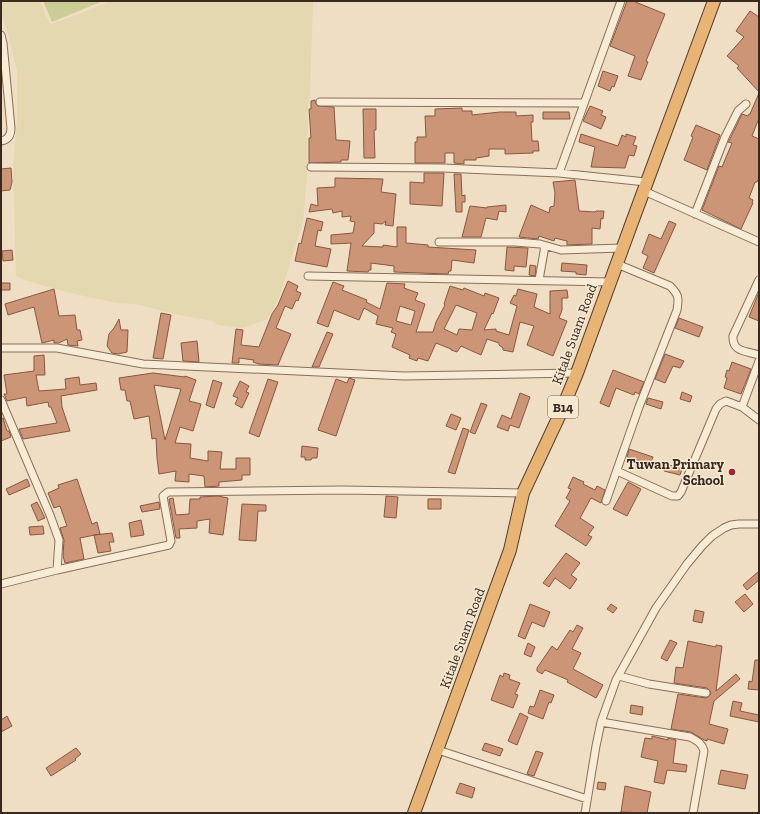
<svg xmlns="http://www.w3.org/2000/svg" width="760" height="814" font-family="'Zilla Slab',serif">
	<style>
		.farmland { fill: #e4d8b0 }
		.green { fill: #cacd96 }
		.building { fill: #cd9578; stroke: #89573f; fill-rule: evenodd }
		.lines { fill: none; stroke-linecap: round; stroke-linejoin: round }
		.minor-casing { stroke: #896f59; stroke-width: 9 }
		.trunk-casing { stroke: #573e2e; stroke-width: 14 }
		.minor { stroke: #f9ecd6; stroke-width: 7 }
		.trunk { stroke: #e8b476; stroke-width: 12 }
		.poi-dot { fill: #992831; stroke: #f6e9d2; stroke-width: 1.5 }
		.labels { text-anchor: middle; stroke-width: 3; stroke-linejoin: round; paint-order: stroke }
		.shield { fill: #f6e9d2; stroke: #726354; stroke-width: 1 }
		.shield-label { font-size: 13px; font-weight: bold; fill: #39291e }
		.street-label { font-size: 14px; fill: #39291e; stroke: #f6e9d2 }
		.poi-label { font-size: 14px; font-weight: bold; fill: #39291e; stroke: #f6e9d2; text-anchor: end }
	</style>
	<rect width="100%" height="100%" fill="#efdec3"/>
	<path class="farmland" d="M1,1H40L50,24L77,15L111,1H313L310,92L308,105L307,176L303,222L279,298L267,319L243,328L218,325L212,321L174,314L135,304L116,303L66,292L24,280L16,276L13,163L17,123V71L6,26L1,14Z"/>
	<path class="green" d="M43,1H103L52,22Z"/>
	<path class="building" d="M627,1H633L665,14L646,61L648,62L641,80L628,76L635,56L610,46Z
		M750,11L759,17V92L737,68L739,66L727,56L744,37L736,31Z
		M603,71L618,76L614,87L612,86L610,91L598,86Z
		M759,93V118L752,136L759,139V178L757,182H755L749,198L753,200L752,203H753L741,229L702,210L719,166L722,167L732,143L728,142L730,139L742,114L748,116L749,114H750Z
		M315,100L316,104L318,106L334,107L336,140L350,141L348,160H341V162L309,163V138H311L309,109H311V101Z
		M590,106L603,111L601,115L606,117L601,129L583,121Z
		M462,108V111H472V115L500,112H516V116L533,115V122H531L532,141H538L539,151H533V153L505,154V149H489V156L476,158V160H464V164L454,163V153H445V163H415V142H417V137H426L425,116H435V109Z
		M363,109H376V130H374L375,158H364Z
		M543,112H569L570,119H543Z
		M696,125L720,135L707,170L684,160L693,137L691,136Z
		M581,134L618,146L622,135L626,137V134L636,137L633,145L637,146L634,156L629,155L625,168L591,167L595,147L579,142Z
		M11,168L12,182L10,190L1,191V169Z
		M424,173H444L442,206L410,204V182L424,183Z
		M454,174H461L462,196L465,195V202H462V212H456Z
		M335,178L383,179L381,192L396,194L393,226L385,225L386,221L382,224L374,223V233L362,246L383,247V245L397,247V227H406V243L428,245V247L476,250L474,263L452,260L451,271H449L448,274L394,272V266L371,263V270H369L368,272L347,271L351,243L331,244V235L353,233L355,222L350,221L351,216L342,217V211L333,213L332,209L309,212L311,204L318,206L317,188L335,187Z
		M575,180L579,211L595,212L596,211H604L603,219L601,218L600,229L592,228V244L567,245V241L555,238L554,241L539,236L538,239L519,237L531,205L549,213L550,207L554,206L555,193L553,182Z
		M506,205V212L499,211L497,220L486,218L481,237H462L470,206L487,208V207Z
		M307,218L323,222L321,231L318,230L315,246L331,249L327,267L295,261L299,243L301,244Z
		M669,221L676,224L654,273L643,268L648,256L642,253L649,234L661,239Z
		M507,247L528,248L526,267L514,266V271L505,270Z
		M12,250L13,260L3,261L2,251Z
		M562,263L587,265L586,275L576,274V272L561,271Z
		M530,265L536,266L535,276L529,275Z
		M288,281L298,286L296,291L301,293L298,301L296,300L292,309L285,306L276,328L291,334L278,365L259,364L253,362L254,360L239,358V363H232L236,329L243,330L241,345L259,347L272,314L278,305Z
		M333,282L344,286L342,290L367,300L366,302L380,309L387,283L405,284L404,288L418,293L415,300L425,304L416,332H433L436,322L445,305L444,304L450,286L463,290L464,288L484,296L485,293L499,298L493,314L492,313L484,330L496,329V331L509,335L517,306L510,303L514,295L516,296L518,289L537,294L534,307L550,314V291L567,290L568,298H562V310L559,318L567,321L553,356L527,345L534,326L520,322L513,352L503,350V348L499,345V343L487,339L481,355L461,346L457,352L451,350V349L436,343L428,361L418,358L417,361L409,358L410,355L392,347L396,334L391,332L393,328L376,324L378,316L364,308L359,320L334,310L328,327L317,323ZM456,305L477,313L472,330L459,329L457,335L444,329ZM400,306L415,311L411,325L396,321Z
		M1,283H10V290H1Z
		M54,289L59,316L75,315L77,330H80L82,340L77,341L78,346L68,345L67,339L59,343H54V340L42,343L34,307L8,315L5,304Z
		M759,292V321L749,317Z
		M161,313L171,315L163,359L153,358Z
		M679,318L703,327L699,337L675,328Z
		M119,319L121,330H128L127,352L118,354L112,353L107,346L109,334L114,328Z
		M327,332L333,334L319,367H312Z
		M197,341L199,362L183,361L181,343Z
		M665,354L684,361L680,368L673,366L665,383L655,379Z
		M44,355L45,375H36L39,391L66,389L65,379L79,377L80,385L96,383L97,390L61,396L62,407L70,431L23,439L19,429L57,423L51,407H49L48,402L27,406L26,397L7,401L4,394H7L4,375L34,371V356Z
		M732,362L751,369L741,394L724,388L727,378L725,377L727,370L729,371Z
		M613,370L644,382L639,394L635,392L634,395L616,388L609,407L600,403Z
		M153,373L185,377V376L196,380L189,401L201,404L193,431L180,427L175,443L191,444L190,458L208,461V451L222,452L220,469H236V458H250V475H242V480L219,482V486L205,487L204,476L189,474V482L175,481L176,471L159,474L157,458L156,438L152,439L149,416L134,419L130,401H127L125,390H121L119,378ZM154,385L181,389L165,440Z
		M349,378L355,380L336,436L318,430L336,379L347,383Z
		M268,379L278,382L259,437L249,433Z
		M213,380L222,383L214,408L206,405Z
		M240,381L249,386L246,392L249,393L242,408L235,404L238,398L233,396Z
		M682,392L692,396L690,402L680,399Z
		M520,393L530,397L519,428L510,425L508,431L497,427L502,415L511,419Z
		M648,398L663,402L661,409L646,404Z
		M481,403L487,405L475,434L470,432Z
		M451,414L461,418L456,430L446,426Z
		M3,418L7,431H9L11,437L1,441V419Z
		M463,428L469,430L455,474L448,472Z
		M302,446L318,448L317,458H312L311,460H305V457H301Z
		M629,449L653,457L650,464L627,457Z
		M666,464L682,469L680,475L664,471Z
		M573,477L584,482L583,484L595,490L597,486L605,490L601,503L591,498L580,518L594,527L588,535L592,537L586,546L555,526L570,501L566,498L571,489L568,488Z
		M27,479L30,486L9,495L6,489Z
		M77,479L92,524L97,522L100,534L80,538L84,559L65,563L63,556L64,540L60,528L67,526L60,506L54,508L48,493L59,488L58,485Z
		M628,482L641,489L627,516L613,509Z
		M218,496L228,498L223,535L209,533L210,519L197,521V528L179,529L180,538H176L169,499L173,498L176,515L189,514L190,499H200V497Z
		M386,496L398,497L396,518L384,517Z
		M428,499H441V509H428Z
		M37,502L45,518L38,521L31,505Z
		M159,502L160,509L142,512L140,506Z
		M242,504L266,505V511H258L256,541L239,540Z
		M141,520L144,535L131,537L129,523Z
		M43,526L44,534L30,535L29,527Z
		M112,533L114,542H109L111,551L98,553L94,535Z
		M566,553L580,563L571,575L577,579L570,589L555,578L549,587L543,583Z
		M759,571V580L747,590L743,585Z
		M745,594L753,604L744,612L735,602Z
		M530,604L550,612L544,627L532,622L525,639L518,636Z
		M611,604L617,608L613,613L607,609Z
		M695,610L704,612L702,623L693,621Z
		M577,625L583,628L572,649L581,653L573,669L603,685L596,698L567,682L568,680L545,670L542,674L537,671V668L552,646L557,650L570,630L573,632Z
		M670,640L677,643L667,661L661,658Z
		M688,641L716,647V645L722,646L716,691L736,674L740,679L714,701L709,724L728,729L724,744L707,739V741L704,740L691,732L671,729L678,694L706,698L708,697L711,694L710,691L707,688L674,683L676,667L683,668Z
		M528,643L535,647L531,657L524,654Z
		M755,660H759V690L748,689L749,681L752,682Z
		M504,673L510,675L509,679L520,683L515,694L518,695L513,708L491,700L500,675L503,677Z
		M540,690L554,695L551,703L549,702L543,719L528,713L530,706L534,707Z
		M733,701L742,703L740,711L759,715V722L730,716Z
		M631,705L643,707L642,715L630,713Z
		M520,713L528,717L517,745L508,741Z
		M7,716L12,726L1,732V720Z
		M652,736L668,740V738L676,740L673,763L687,765L686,772L667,770L664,784L654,782L658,761L641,757L645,738L652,739Z
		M485,743L503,749L500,756L482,750Z
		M76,748L81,754L75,759L76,760L51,776L46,768Z
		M536,751L543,753L534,776L527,774Z
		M721,770L748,775L745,789L718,784Z
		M598,782L606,783L605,790L597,789Z
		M460,783L475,788L472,798L456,793Z
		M625,786L651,792L647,813L621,812Z"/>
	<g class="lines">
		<g class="minor-casing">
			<path id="minor" d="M1,35L3,43L11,128C11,135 8,140 1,141
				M320,102L584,103
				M311,167L443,168L559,173L646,182
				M559,173L621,1
				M644,191L759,242
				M695,214L725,137L738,111L746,104
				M439,242H515L540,244L561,250L622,248
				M308,276L610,282
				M539,280L545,246
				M759,280L733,336C732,352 746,351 759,355
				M1,348H57L143,364L404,376L577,373
				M1,400L50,515L59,540L57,570
				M742,407L759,361
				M617,471L672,496H678L681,492L716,409L720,404L726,401L742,407L759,420
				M606,501L639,407L677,310C679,298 679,295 670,286L617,264
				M1,584L57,570L169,545L171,541L163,496L168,492L342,490L523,493
				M619,676L649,684L706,693
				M601,722L690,737C697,741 702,743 704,751L693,813
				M438,750L587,799
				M585,813L596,746L601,722L616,680L656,608L687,564L702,546L712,536L724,528L731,525L739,524H759"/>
		</g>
		<g class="trunk-casing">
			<path id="trunk" d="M414,813L510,550L523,493L561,412L577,373L631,225L714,1"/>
		</g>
		<use href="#minor" class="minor"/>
		<use href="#trunk" class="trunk"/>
	</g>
	<circle class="poi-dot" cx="732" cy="472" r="4"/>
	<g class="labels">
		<rect class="shield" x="548" y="396" width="30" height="22" rx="3"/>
		<g class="shield-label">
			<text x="563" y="412">B14</text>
		</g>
		<g class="street-label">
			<text transform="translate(574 334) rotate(-70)" y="5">Kitale Suam Road</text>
			<text transform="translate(462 638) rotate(-70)" y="5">Kitale Suam Road</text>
		</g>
		<g class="poi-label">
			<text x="724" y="469">Tuwan Primary<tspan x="724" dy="16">School</tspan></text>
		</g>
	</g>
	<rect width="760" height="814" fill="none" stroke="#39291e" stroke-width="4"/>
</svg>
